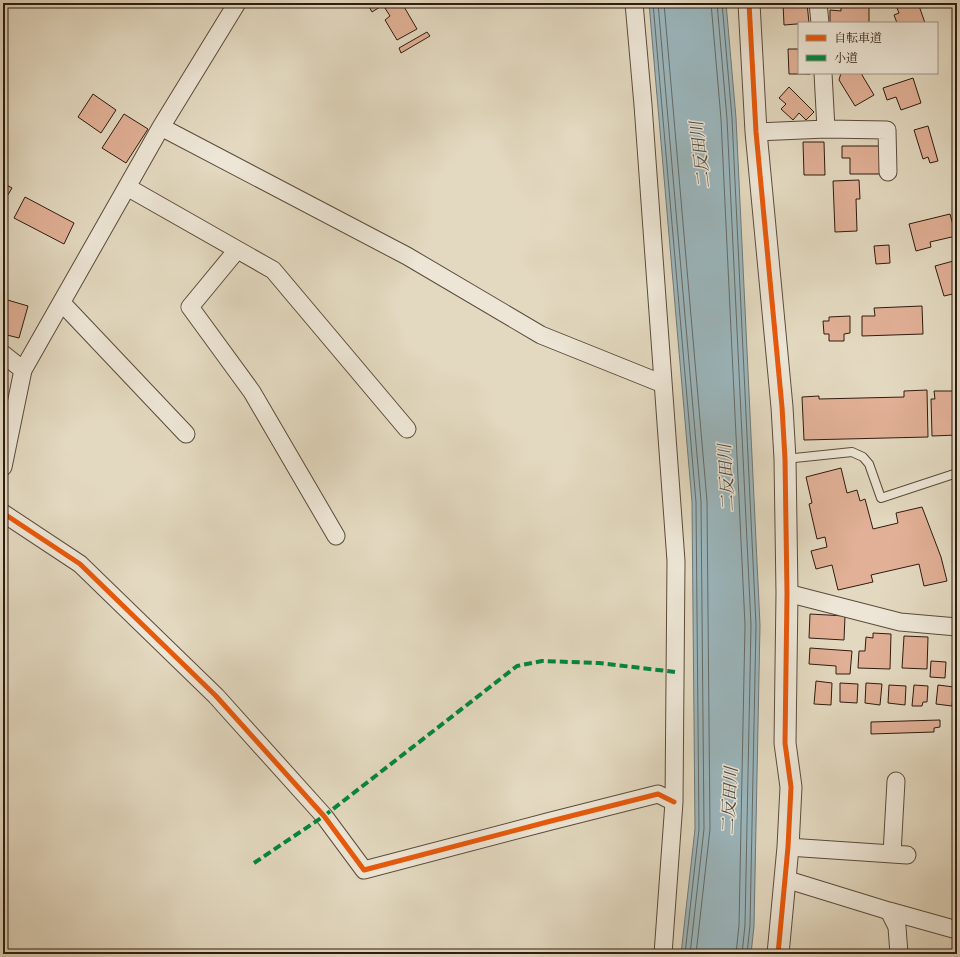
<svg xmlns="http://www.w3.org/2000/svg" width="960" height="957" font-family="'EB Garamond','Noto Serif JP',serif">
	<style>
		.water { fill: #9bb7be; stroke: #707978 }
		.lines { fill: none; stroke-linecap: round; stroke-linejoin: round }
		.shore { stroke: #656a66; stroke-width: 1 }
		.building { fill: #e1b096; stroke: #2f1c0f }
		.service-casing { stroke: #5c4b3b; stroke-width: 10 }
		.minor-casing { stroke: #5c4b3b; stroke-width: 19 }
		.tertiary-casing { stroke: #5c4b3b; stroke-width: 23 }
		.service { stroke: #ede6d6; stroke-width: 8 }
		.minor { stroke: #ede6d6; stroke-width: 17 }
		.tertiary { stroke: #ede6d6; stroke-width: 21 }
		.quiet { stroke: #00873e; stroke-width: 4; stroke-dasharray: 8 4; stroke-linecap: butt }
		.cycleway-casing { stroke: #ede6d6; stroke-width: 8 }
		.cycleway { stroke: #e8590c; stroke-width: 5 }
		.labels { text-anchor: middle; stroke-width: 3; stroke-linejoin: round; paint-order: stroke }
		.water-label { font-size: 17px; font-style: italic; fill: #4f4a44; stroke: #ede6d6 }
	</style>
	<rect width="100%" height="100%" fill="#e3d9c0"/>
	<filter id="stains"><feTurbulence type="fractalNoise" baseFrequency=".005" numOctaves="4"/><feColorMatrix values="0 0 0 0 .2 0 0 0 0 .09 0 0 0 0 .02 0 0 0 .5 -.17"/></filter>
	<radialGradient id="worn" r=".72"><stop offset=".6" stop-color="#630" stop-opacity="0"/><stop offset="1" stop-color="#630" stop-opacity=".3"/></radialGradient>
	<path class="water" d="M649,3H726L736,118L760,625L754,926L751,954H681L695,829L692,502Z"/>
	<g class="lines">
		<path class="shore" d="M653,3L696,502L699,829L685,954
			M658,3L701,501L704,829L690,954
			M664,3L707,501L710,829L696,954
			M711,3L721,119L745,625L739,925L736,954
			M717,3L727,119L751,625L745,925L742,954
			M722,3L732,118L756,625L750,925L747,954"/>
	</g>
	<path class="building" d="M367,3H405L403,5L417,29L397,40L385,20L390,16L383,5L372,12Z
		M783,3H807L809,23L784,25Z
		M841,3H869V23H830V10L841,11Z
		M895,3H918L925,23H897L894,15L899,13Z
		M427,32L430,36L401,53L399,48Z
		M788,49H799V73L810,74H789Z
		M841,73H863L862,75L874,95L855,106L839,80Z
		M913,78L921,103L901,110L896,97L887,100L883,88Z
		M789,87L814,112L806,120L799,113L793,120L781,109L786,104L779,98Z
		M93,94L116,110L101,133L78,117Z
		M124,114L148,129L126,163L102,148Z
		M928,126L938,161L930,163L928,157L923,159L914,130Z
		M803,142H824L825,175H804Z
		M842,146H881V174H850V158H842Z
		M859,180L860,199H856L857,231L835,232L833,181Z
		M3,183L12,188L3,203Z
		M25,197L74,223L64,244L14,218Z
		M950,214L956,236L930,242L931,247L916,251L909,224Z
		M889,245L890,263L876,264L874,246Z
		M957,260V293L944,296L935,266Z
		M4,299L28,306L19,338L3,334Z
		M922,306L923,334L862,336V316H875L874,308Z
		M850,316V333L844,334V341H829V334H824L823,321H829V317Z
		M3,364L9,365L6,375H3Z
		M927,390L928,437L804,440L802,397L819,396V399L904,397V391Z
		M934,391H957V435L932,436L931,399H935Z
		M841,468L847,493L857,490L860,501L865,499L873,529L898,523L896,513L922,507L941,557L947,581L924,586L919,564L871,575L873,582L838,590L832,565L816,569L811,551L827,547L825,537L817,539L809,504L812,503L806,477Z
		M810,614L845,616L844,640L809,638Z
		M873,633L891,634L890,669L858,668L859,651H865L866,637L873,638Z
		M904,636L928,637L927,669L902,668Z
		M810,648L852,651L850,674H836V666L809,664Z
		M931,661L946,662L945,678L930,677Z
		M816,681L832,683L831,705L814,704Z
		M840,683L858,684L857,703L840,702Z
		M866,683L882,684L880,705L865,703Z
		M889,685L906,686L905,705L888,703Z
		M914,685L928,686L927,702H923L922,706H912Z
		M938,685L954,687L952,706L936,704Z
		M940,720V727L934,728V732L871,734V722Z"/>
	<g class="lines">
		<g class="service-casing">
			<path id="service" d="M785,459L852,452L863,457L869,464L881,498L957,473"/>
		</g>
		<g class="minor-casing">
			<path id="minor" d="M634,3L643,105L676,561L674,802L663,954
				M818,3L820,23
				M823,73L826,129L887,130L888,172
				M161,127L407,256L541,335L663,384
				M756,132L826,129
				M127,187L273,270L407,429
				M237,250L190,307L252,392L336,536
				M62,303L186,434
				M3,354L23,370
				M3,467L23,370L161,127L237,3
				M3,513L80,564L216,696L324,816L364,870L551,821L658,794L674,802
				M787,593L900,622L957,627
				M788,847L907,855
				M892,854L896,781
				M785,879L889,911L897,927L899,954
				M889,911L957,930"/>
		</g>
		<g class="tertiary-casing">
			<path id="tertiary" d="M749,3L756,132L782,407L785,459L787,593L785,743L791,787L788,847L778,954"/>
		</g>
		<use href="#service" class="service"/>
		<use href="#minor" class="minor"/>
		<use href="#tertiary" class="tertiary"/>
		<path class="quiet" d="M254,863L324,816L517,666L542,661L599,663L675,672"/>
		<g class="cycleway-casing">
			<path id="cycleway" d="M749,3L756,132L782,407L785,459L787,593L785,743L791,787L788,847L778,954
				M3,513L80,564L216,696L324,816L364,870L551,821L658,794L674,802"/>
		</g>
		<use href="#cycleway" class="cycleway"/>
	</g>
	<g class="labels">
		<g class="water-label">
			<text transform="translate(700 155) rotate(-97)" y="6">二反田川</text>
			<text transform="translate(726 478) rotate(-93)" y="6">二反田川</text>
			<text transform="translate(729 801) rotate(-87)" y="6">二反田川</text>
		</g>
	</g>
	<rect width="960" height="957" fill="none" stroke="#e3d9c0" stroke-width="16"/>
	<rect x="4" y="4" width="952" height="949" fill="none" stroke="#2f1c0f" stroke-width="2"/>
	<rect x="8" y="8" width="944" height="941" fill="none" stroke="#2f1c0f"/>
	<rect x="798" y="22" width="140" height="52" fill="#ede6d6" stroke="#a19586"/>
	<rect x="806" y="35" width="20" height="6" fill="#e8590c" stroke="#a19586"/>
	<text x="834" y="42" font-size="12" fill="#2f1c0f">自転車道</text>
	<rect x="806" y="55" width="20" height="6" fill="#00873e" stroke="#a19586"/>
	<text x="834" y="62" font-size="12" fill="#2f1c0f">小道</text>
	<rect width="100%" height="100%" filter="url(#stains)"/>
	<rect width="100%" height="100%" fill="url(#worn)"/>
</svg>
